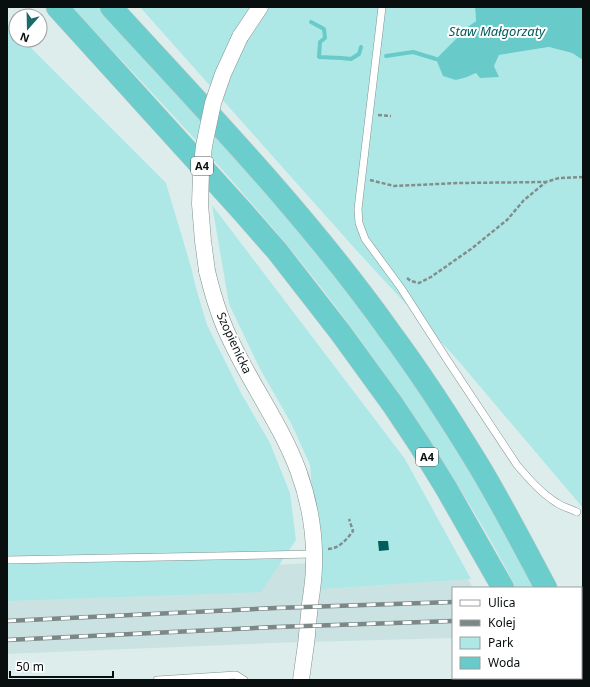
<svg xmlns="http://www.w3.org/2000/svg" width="590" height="687" font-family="'Noto Sans',sans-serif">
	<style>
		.built { fill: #cae3e2 }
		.green { fill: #aee8e6 }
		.water { fill: #68cbca }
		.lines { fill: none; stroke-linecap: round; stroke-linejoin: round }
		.stream { stroke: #68cbca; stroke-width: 4 }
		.building { fill: #015e5e }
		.service-casing { stroke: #829191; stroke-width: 8 }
		.tertiary-casing { stroke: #829191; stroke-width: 17 }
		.motorway-casing { stroke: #c9caca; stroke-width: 23 }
		.path { stroke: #828e8d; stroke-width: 2.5; stroke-dasharray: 4 2; stroke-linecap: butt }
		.service { stroke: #fff; stroke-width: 7 }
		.tertiary { stroke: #fff; stroke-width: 16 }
		.motorway { stroke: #6ccecc; stroke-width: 22 }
		.rail-casing { stroke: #7c8787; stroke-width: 4.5 }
		.rail { stroke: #fff; stroke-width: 3; stroke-dasharray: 9; stroke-linecap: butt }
		.tertiary-bridge-casing { stroke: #829191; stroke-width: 17; stroke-linecap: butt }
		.tertiary-bridge { stroke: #fff; stroke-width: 16 }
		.labels { text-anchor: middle; stroke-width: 4; stroke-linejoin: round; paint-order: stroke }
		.shield { fill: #fff; stroke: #535757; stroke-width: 1 }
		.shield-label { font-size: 11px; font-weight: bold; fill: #090f0f }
		.street-label { font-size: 12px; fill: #090f0f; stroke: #fff }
		.water-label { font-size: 13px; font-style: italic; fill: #005b5b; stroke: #fff }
	</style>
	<rect width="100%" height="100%" fill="#ddedec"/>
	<path class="built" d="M455,556L473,588H453V638L272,643L7,654V597L272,565Z"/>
	<path class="green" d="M71,7H101L240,157L358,303L451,437L537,588H516C494,544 468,502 442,460C397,390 349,321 296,256C225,169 148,88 71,7Z
		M140,7H475L476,21L469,26L467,77L476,73L499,77L494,66L499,55L549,47L572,53L583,60V508L455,357L357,251Z
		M7,24L16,33V40H23L166,183L191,267L196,288L207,325L241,393L270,443L290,493L296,540L261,592L7,601Z
		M212,205L405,459L471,579L320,589L310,465L291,423L259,367L229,304Z"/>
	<path class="water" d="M475,7H583V60L572,53L549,47L499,55L494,66L499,77L480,78L476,73L467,77L456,80L443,76L436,59L469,26L476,21Z"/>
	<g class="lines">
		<path class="stream" d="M311,22L324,29L325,38L320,42L319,57L341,58L351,59L359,54L361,47
			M386,56L413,52L436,59"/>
	</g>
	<path class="building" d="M378,541H388L389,550L379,551Z"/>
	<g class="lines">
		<g class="service-casing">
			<path id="service" d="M382,7L358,209L359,223L365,239L401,288L446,358L517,465C529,479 541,493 557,503C563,507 571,509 577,512
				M7,560L314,554
				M157,680L236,675L244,680
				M456,680H482"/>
		</g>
		<g class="tertiary-casing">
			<path id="tertiary" d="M240,37L260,7
				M207,271C213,296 220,320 232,343C252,386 281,425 298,470C309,500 315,533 314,565C314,578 312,591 310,604C308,630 305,655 301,680"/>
		</g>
		<g class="motorway-casing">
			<path id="motorway" d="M57,7L242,211L277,251L340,332L393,405L419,444L446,488L503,588
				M111,7C207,112 307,215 390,332C422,375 451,420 479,466C503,506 524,547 546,588
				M581,653L583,658
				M551,678L552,680"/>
		</g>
		<path class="path" d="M378,115L391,116
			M370,180L394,186L459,183L546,182
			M407,278L411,281L419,283L431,277L471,249L507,220L524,200L546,182L559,178L583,177
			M328,549C339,549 347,539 353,531L349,519"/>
		<use href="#service" class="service"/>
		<use href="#tertiary" class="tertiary"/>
		<use href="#motorway" class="motorway"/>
		<g class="rail-casing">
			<path id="rail" d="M581,596H583
				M581,615H583
				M7,621L276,608L453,602
				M7,640L276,627L453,621"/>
		</g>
		<use href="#rail" class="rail"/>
		<g class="tertiary-bridge-casing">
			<path id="tertiary-bridge" d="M207,271L203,241L200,204L201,173L204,146L213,103L223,74L240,37"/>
		</g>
		<use href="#tertiary-bridge" class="tertiary-bridge"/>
	</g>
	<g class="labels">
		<g class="shield">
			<rect x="191" y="157" width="22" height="18" rx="3"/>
			<rect x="416" y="448" width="22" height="18" rx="3"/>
		</g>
		<g class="shield-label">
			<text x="202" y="170">A4</text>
			<text x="427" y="461">A4</text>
		</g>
		<g class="street-label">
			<text transform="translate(234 343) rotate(65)" y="4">Szopienicka</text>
		</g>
		<g class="water-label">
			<text x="497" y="36">Staw Małgorzaty</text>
		</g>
	</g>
	<rect width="590" height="687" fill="none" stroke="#090f0f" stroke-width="16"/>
	<rect x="452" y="587" width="130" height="92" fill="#ffffff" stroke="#9d9f9f"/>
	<rect x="460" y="600" width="20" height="6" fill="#ffffff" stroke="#9d9f9f"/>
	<text x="488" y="607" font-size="12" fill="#090f0f">Ulica</text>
	<rect x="460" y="620" width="20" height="6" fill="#7c8787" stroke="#9d9f9f"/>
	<text x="488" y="627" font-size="12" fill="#090f0f">Kolej</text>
	<rect x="460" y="637" width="20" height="12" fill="#aee8e6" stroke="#9d9f9f"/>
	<text x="488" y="647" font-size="12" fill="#090f0f">Park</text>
	<rect x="460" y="657" width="20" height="12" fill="#68cbca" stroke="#9d9f9f"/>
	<text x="488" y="667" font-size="12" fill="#090f0f">Woda</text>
	<g transform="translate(28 28) rotate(200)"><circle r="19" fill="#ffffff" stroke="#9d9f9f"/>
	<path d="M0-3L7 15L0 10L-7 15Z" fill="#1c6969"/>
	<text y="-6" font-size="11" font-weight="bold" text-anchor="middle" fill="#090f0f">N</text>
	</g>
	<path d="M10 671v6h103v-6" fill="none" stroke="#090f0f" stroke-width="2"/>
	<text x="16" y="671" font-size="12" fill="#090f0f" stroke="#ffffff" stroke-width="3" paint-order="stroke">50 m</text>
</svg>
